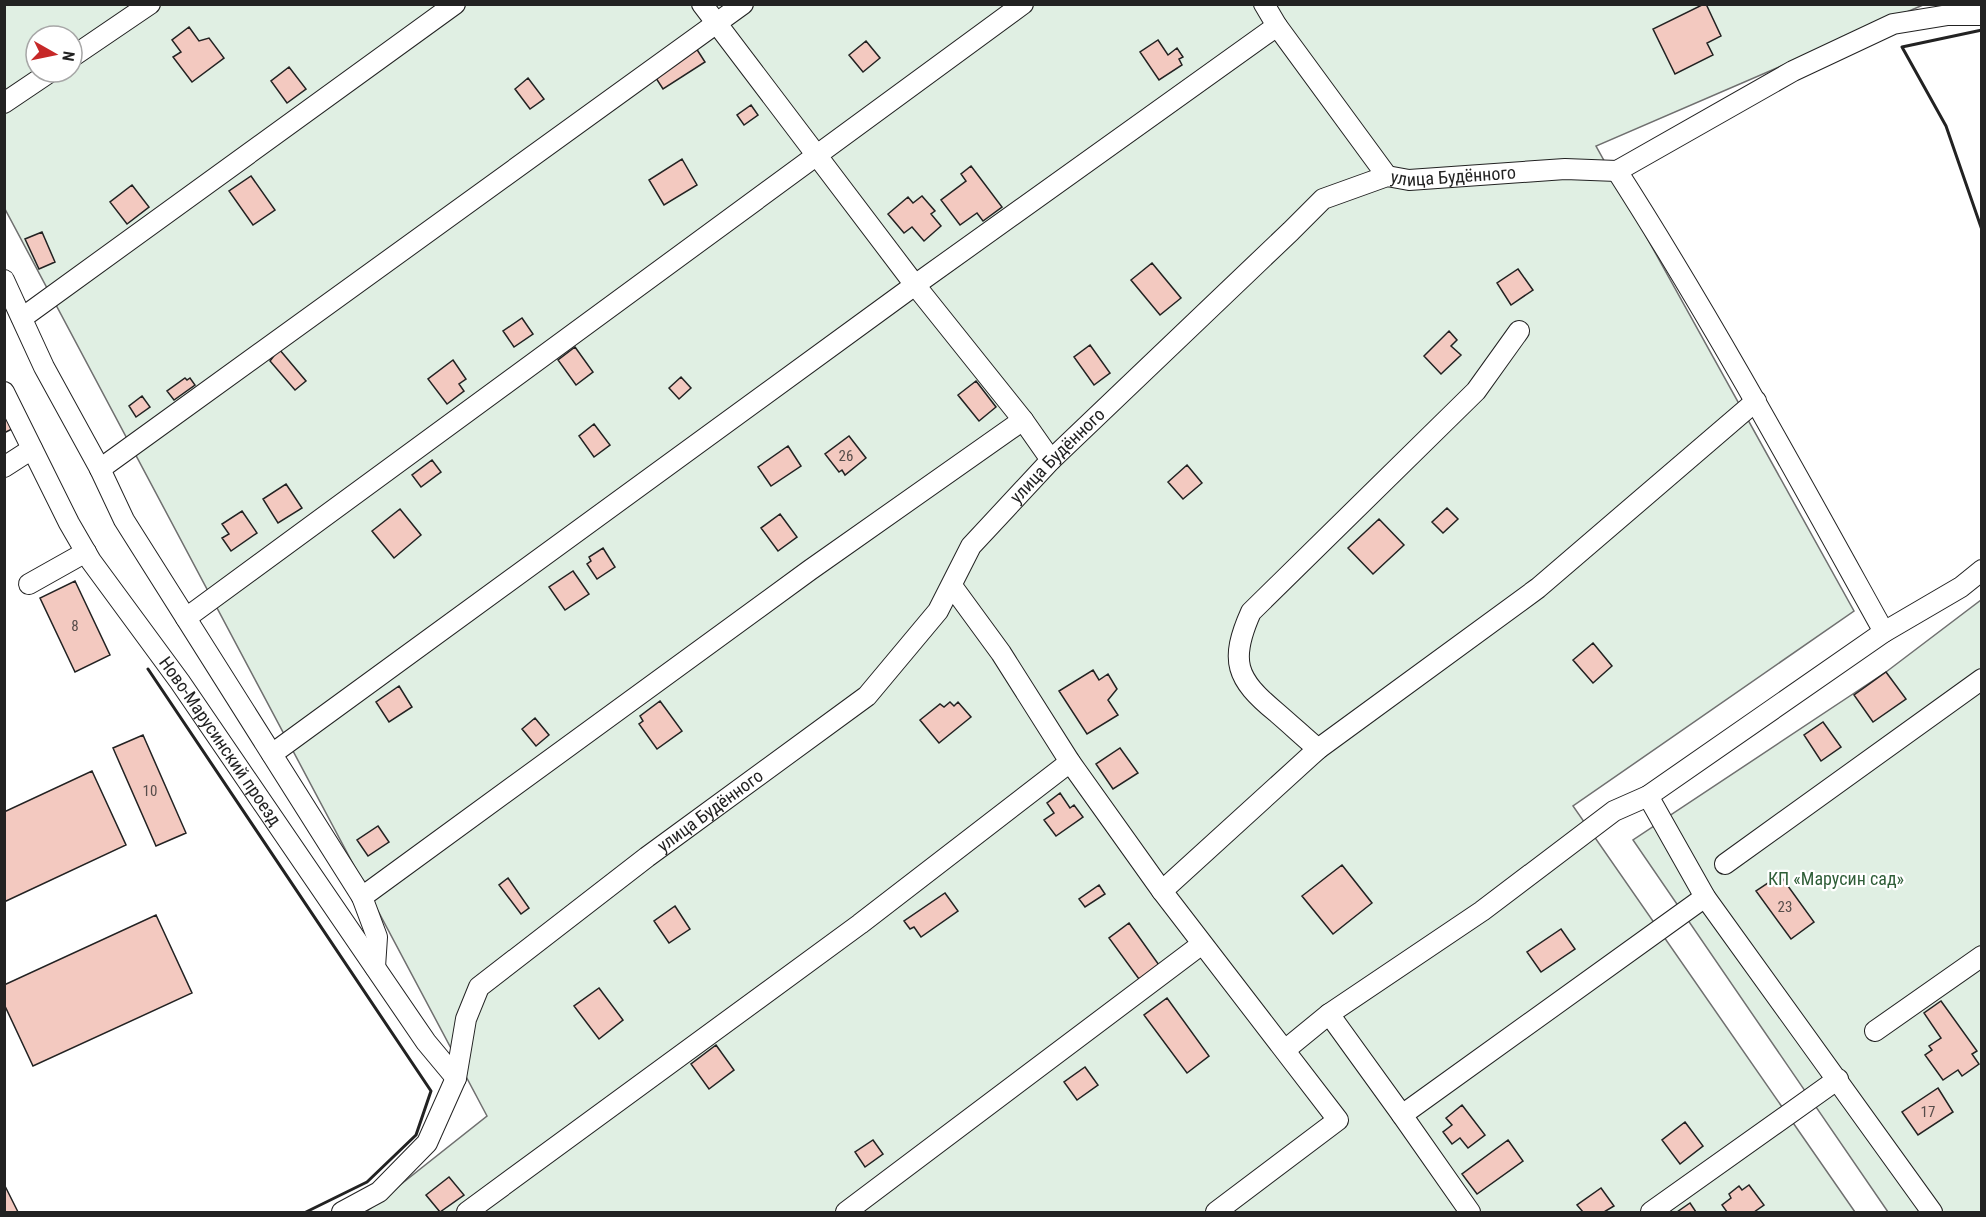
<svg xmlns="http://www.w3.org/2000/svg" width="1986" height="1217" font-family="'Roboto Condensed',sans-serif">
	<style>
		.green { fill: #e0efe3; stroke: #6f6f6f; stroke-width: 1.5; fill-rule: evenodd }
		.building { fill: #f3c9c0; stroke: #222; stroke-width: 1.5 }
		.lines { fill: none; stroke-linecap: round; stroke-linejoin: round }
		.minor-casing { stroke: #222; stroke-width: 22 }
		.minor { stroke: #fff; stroke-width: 20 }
		.wall { stroke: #222; stroke-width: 3 }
		.labels { text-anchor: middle; stroke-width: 4.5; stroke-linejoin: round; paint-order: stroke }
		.number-label { font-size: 15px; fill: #564c4a }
		.street-label { font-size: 18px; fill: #222; stroke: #fff }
		.park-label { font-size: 18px; fill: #2f5e38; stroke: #fff }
	</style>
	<rect width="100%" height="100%" fill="#fff"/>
	<path class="green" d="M4,5H1923L1596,146L1854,611L1573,806L1855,1212H366L487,1116L5,209ZM36,36H72V72H36Z
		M1981,600V1212H1888L1633,840L1886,672Z"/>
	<path class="building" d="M1704,4H1706L1721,36L1707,43L1713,55L1675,74L1653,29Z
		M189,27L199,41L209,38L224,58L192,82L173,57L181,52L172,40Z
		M1158,40L1168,55L1177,48L1183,57L1179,59L1182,65L1159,80L1140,52Z
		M866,41L880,58L863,72L849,55Z
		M696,48L705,62L663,89L654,75Z
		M289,67L306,89L287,103L271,81Z
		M528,78L544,99L530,109L515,89Z
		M751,105L758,115L744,125L737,115Z
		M682,159L697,185L664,205L649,180Z
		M971,166L1002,207L983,221L977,213L960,225L941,200L966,181L961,174Z
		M251,176L275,210L253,225L229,191Z
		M132,185L149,207L127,224L110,202Z
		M922,196L935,211L931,214L941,226L924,241L912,227L904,233L888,214L908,197L913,203Z
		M42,232L55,262L39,269L25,239Z
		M1152,263L1181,298L1160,315L1131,280Z
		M1518,269L1533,290L1511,305L1497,283Z
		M522,318L533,334L514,347L503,331Z
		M1449,331L1457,340L1451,346L1461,355L1441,374L1424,356Z
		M1090,345L1110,373L1094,385L1074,357Z
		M575,347L593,372L576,385L558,360Z
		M279,349L306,381L295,390L270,361Z
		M453,360L466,379L459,384L464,391L447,404L428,379Z
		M681,377L691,388L679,399L669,388Z
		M185,378L187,380L190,378L195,385L174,400L167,391Z
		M976,381L996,407L979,421L958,395Z
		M142,396L150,407L136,417L129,406Z
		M4,407L16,427L4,433Z
		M594,424L610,445L594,457L579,436Z
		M849,436L866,458L845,475L842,470L839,472L825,454Z
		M788,446L801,466L771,486L758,467Z
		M432,460L441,472L421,487L412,475Z
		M1187,465L1202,483L1183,499L1168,482Z
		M286,484L302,508L278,523L263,499Z
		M1447,508L1458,519L1443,533L1432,522Z
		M400,509L421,535L394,558L372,531Z
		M242,511L257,533L231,551L222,538L229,534L222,524Z
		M780,514L797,537L778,551L761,528Z
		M1379,519L1404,545L1373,574L1348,548Z
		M603,548L615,567L597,579L587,564L591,561L589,557Z
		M573,571L589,594L565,610L549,587Z
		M75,581L110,655L75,672L40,598Z
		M1593,643L1612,666L1593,683L1573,660Z
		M1093,670L1099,680L1108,674L1117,689L1108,700L1118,715L1087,734L1059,691Z
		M1886,672L1906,699L1873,722L1854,695Z
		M399,686L412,707L389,722L376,702Z
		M660,701L682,731L657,749L639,724L643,721L640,716Z
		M950,702L954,706L958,702L971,717L939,743L920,720L940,704L944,707Z
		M535,718L549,735L536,746L522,729Z
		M1823,722L1841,747L1821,761L1804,735Z
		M143,735L186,833L156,846L113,748Z
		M1120,748L1138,773L1113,789L1096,764Z
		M92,771L126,845L4,902V812Z
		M1060,793L1070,808L1074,805L1083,817L1056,836L1044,820L1054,813L1047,803Z
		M378,826L389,842L368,856L357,840Z
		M1342,865L1372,903L1333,934L1302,896Z
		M1780,875L1814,922L1791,939L1756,891Z
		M508,878L529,908L521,914L499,885Z
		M1099,885L1105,894L1085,907L1079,899Z
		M945,893L958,911L921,937L914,927L910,929L904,921Z
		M675,906L690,929L669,943L654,921Z
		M156,915L192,993L33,1066L4,1004V985Z
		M1129,923L1159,965L1139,979L1109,938Z
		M1561,929L1575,949L1541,972L1527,952Z
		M599,988L623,1020L599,1039L574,1006Z
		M1167,998L1209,1056L1187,1073L1144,1015Z
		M1941,1001L1977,1051L1972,1054L1979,1064L1962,1076L1958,1070L1943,1080L1925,1055L1932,1050L1929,1046L1941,1038L1924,1013Z
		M716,1045L734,1070L709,1089L691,1064Z
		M1085,1067L1098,1085L1077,1100L1064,1082Z
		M1938,1088L1953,1112L1918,1135L1902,1112Z
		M1462,1105L1485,1135L1468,1148L1460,1138L1452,1144L1443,1132L1452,1125L1446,1118Z
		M1685,1122L1703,1146L1680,1164L1662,1140Z
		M873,1140L883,1154L865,1167L855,1152Z
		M1508,1140L1523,1161L1477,1194L1462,1174Z
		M449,1177L464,1195L440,1212L426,1195Z
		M4,1184L18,1212H4Z
		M1749,1185L1764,1205L1754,1212H1727L1722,1205L1731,1198L1729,1194L1739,1186L1742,1190Z
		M1601,1188L1614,1206L1604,1212H1583L1577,1205Z
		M1690,1203L1696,1212H1677Z"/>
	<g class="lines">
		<g class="minor-casing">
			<g id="minor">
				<path d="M702,4L915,285L1023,420L1051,460"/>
				<path d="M1264,4L1277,26L1387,176"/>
				<path d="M72,57L150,4"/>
				<path d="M4,103L50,72"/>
				<path d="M1617,171C1713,321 1798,477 1884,632"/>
				<path d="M4,280L44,367L100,469L124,520L362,897L377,937L375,967"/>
				<path d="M22,318L455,4"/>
				<path id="s1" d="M4,392L69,523L91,561L180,682L426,1042L456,1078"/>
				<path d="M4,467L32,449"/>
				<path d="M100,469L743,4"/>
				<path d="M29,584L86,552"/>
				<path d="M952,586L1001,653L1070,762L1162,891L1338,1120L1216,1212"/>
				<path d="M186,618L1023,4"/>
				<path d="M1318,749C1304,737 1290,724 1276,712C1236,679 1229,661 1251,612L1476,391L1519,331"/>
				<path d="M272,754L915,285L1277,26"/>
				<path d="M1648,796L1705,897L1932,1212"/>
				<path d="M1725,864L1982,679"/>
				<path d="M1162,891L1318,749L1538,588L1756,401"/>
				<path d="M362,897L810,570L1023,420"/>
				<path d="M1329,1014L1402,1115L1470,1212"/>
				<path d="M1875,1031L1982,956"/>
				<path d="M1285,1050L1329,1014L1482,911L1614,811L1648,796L1884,632L1961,587L1982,570"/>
				<path d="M1402,1115L1705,897"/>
				<path id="s2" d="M342,1212L379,1192L427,1143L456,1078L466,1019L479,987L647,857L867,696L938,611L971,546L1051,460L1291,231L1323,199L1387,176L1409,180L1565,169L1617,171L1793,71L1893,24L1948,15H1982"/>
				<path d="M467,1212L860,924L1070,762"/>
				<path d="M846,1212L1202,944"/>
				<path d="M1651,1212L1838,1079"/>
			</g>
		</g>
		<use href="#minor" class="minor"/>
		<path class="wall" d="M1982,30L1902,47L1946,126L1982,230
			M148,669L431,1091L416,1135L367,1182L306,1212"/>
	</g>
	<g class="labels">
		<g class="number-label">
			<text x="846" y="461">26</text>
			<text x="75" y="631">8</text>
			<text x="150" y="796">10</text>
			<text x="1785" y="912">23</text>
			<text x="1928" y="1117">17</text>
		</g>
		<g class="street-label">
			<text dy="6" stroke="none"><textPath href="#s2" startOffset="1574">улица Будённого</textPath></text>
			<text dy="6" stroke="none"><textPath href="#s2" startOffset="1070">улица Будённого</textPath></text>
			<text dy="6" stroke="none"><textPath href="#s1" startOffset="412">Ново-Марусинский проезд</textPath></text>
			<text dy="6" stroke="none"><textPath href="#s2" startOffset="567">улица Будённого</textPath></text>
		</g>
		<g class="park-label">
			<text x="1836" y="885">КП «Марусин сад»</text>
		</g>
	</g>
	<rect width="1986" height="1217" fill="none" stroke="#222222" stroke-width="12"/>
	<g transform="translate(54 54) rotate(99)"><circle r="28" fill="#ffffff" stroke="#a7a7a7" stroke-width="1.5"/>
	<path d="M0-4.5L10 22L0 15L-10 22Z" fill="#c62828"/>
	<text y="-9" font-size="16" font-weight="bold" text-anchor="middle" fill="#222222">N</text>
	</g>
</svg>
